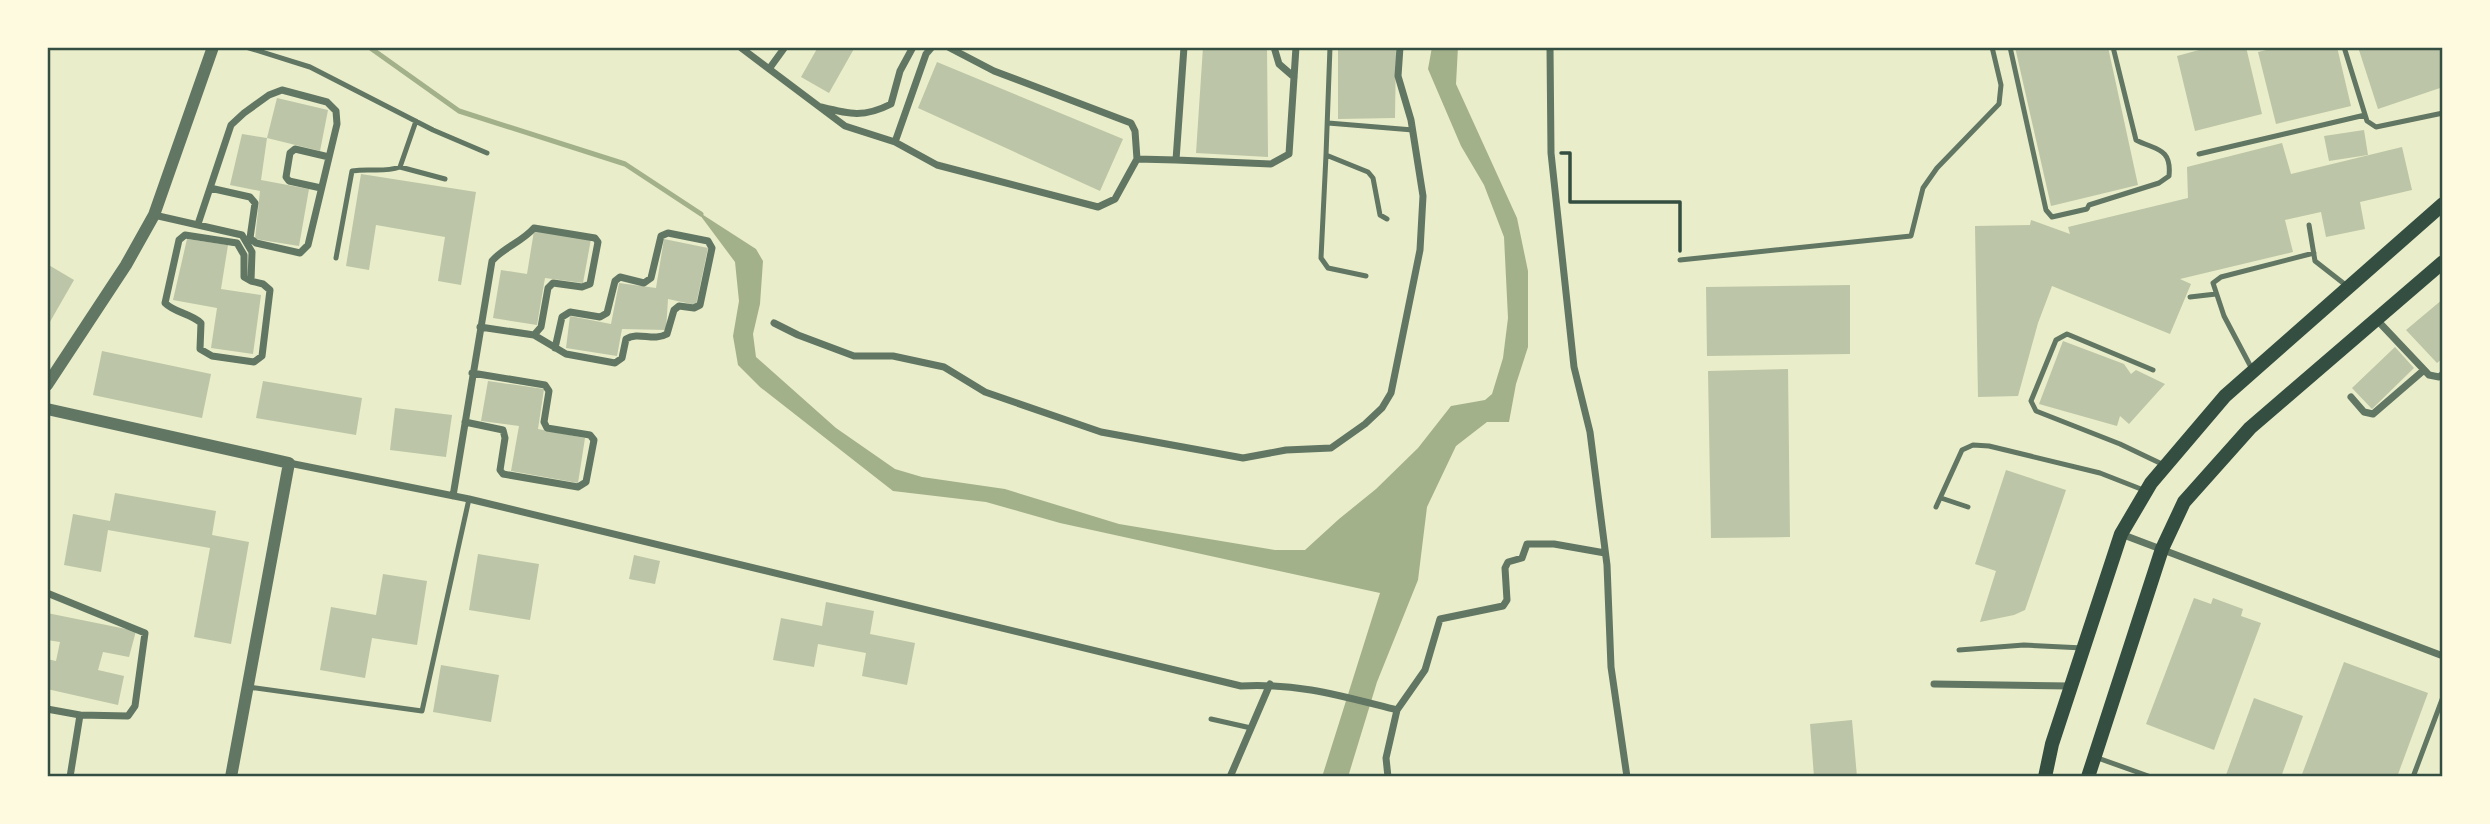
<svg xmlns="http://www.w3.org/2000/svg" width="2490" height="824" font-family="'Nunito Sans',sans-serif">
	<style>
		.water { fill: #a3b18a }
		.lines { fill: none; stroke-linecap: round; stroke-linejoin: round }
		.stream { stroke: #a3b18a; stroke-width: 5 }
		.building { fill: #bcc5a7 }
		.path { stroke: #344e41; stroke-width: 3.5 }
		.service { stroke: #617663; stroke-width: 5 }
		.minor { stroke: #617663; stroke-width: 7 }
		.tertiary { stroke: #617663; stroke-width: 12 }
		.secondary { stroke: #344e41; stroke-width: 14 }
		.neatline { fill: none; stroke: #344e41; stroke-width: 2.5 }
	</style>
	<rect width="100%" height="100%" fill="#e9edc9"/>
	<path class="water" d="M1432,47H1458L1456,84L1517,218L1528,271V347L1516,384L1509,422H1487L1456,446L1427,507L1418,580L1377,682L1348,777H1322L1380,593L1060,523L986,502L893,491L760,387L738,365L733,336L739,301L735,262L697,211L756,249L763,261L760,304L753,334L756,357L836,428L895,469L922,477L1005,489L1119,524L1275,550H1305L1339,519L1376,489L1418,448L1451,406L1485,400L1492,394L1503,358L1508,318L1504,237L1484,185L1461,146L1428,69Z"/>
	<g class="lines">
		<path class="stream" d="M369,47L459,111L625,164L701,214"/>
	</g>
	<path class="building" d="M818,47H855L829,93L801,77Z
		M1203,47H1267L1268,157L1196,153Z
		M1338,47H1396L1395,118L1338,119Z
		M2015,47H2108L2138,185L2051,206Z
		M2210,47H2246L2262,114L2195,131L2177,56Z
		M2279,47H2337L2351,106L2276,124L2258,52Z
		M2358,47H2443V87L2378,109Z
		M937,62L1123,139L1100,191L918,108Z
		M277,98L328,110L320,151L267,138Z
		M2364,130L2368,155L2329,161L2324,136Z
		M242,134L267,138L261,180L309,189L299,246L255,239L260,191L230,185Z
		M2282,143L2291,174L2402,147L2412,190L2360,202L2365,229L2326,237L2321,212L2285,220L2293,252L2180,279L2191,284L2170,334L2052,286L2038,323L2018,396L1978,397L1975,226L2030,225L2031,220L2070,234L2068,227L2188,198L2187,167Z
		M361,174L476,192L461,285L438,281L445,237L376,225L369,270L346,266Z
		M534,231L591,239L583,283L545,278L537,325L493,318L501,270L527,274Z
		M187,239L228,245L221,289L261,295L253,354L211,348L217,308L173,300Z
		M664,239L708,248L696,305L668,299L666,330L622,329L617,356L566,348L570,316L611,324L619,283L656,288Z
		M47,264L74,280L47,327Z
		M1850,285V354L1707,356L1706,287Z
		M2443,299V358L2437,363L2406,330Z
		M2063,341L2124,364L2131,374L2136,370L2165,384L2129,424L2120,416L2117,426L2039,404Z
		M2395,347L2414,368L2372,409L2352,388Z
		M102,351L211,374L202,418L93,395Z
		M1788,369L1790,537L1711,538L1708,371Z
		M263,381L362,398L356,435L256,418Z
		M488,381L544,389L538,429L585,438L578,483L511,471L519,426L481,421Z
		M395,408L452,415L446,457L390,450Z
		M2006,470L2066,490L2025,610L2014,615L1980,622L1996,571L1975,564Z
		M115,493L216,511L212,535L249,542L231,644L194,637L210,548L108,530L101,572L64,565L73,514L110,521Z
		M478,554L539,564L530,620L469,610Z
		M634,555L660,561L655,584L629,579Z
		M383,574L427,581L417,645L372,638L365,678L320,670L331,607L376,615Z
		M2194,598L2211,604L2213,598L2243,609L2241,616L2261,623L2214,750L2146,724Z
		M826,602L874,611L870,634L915,643L907,685L862,676L866,653L818,644L814,667L773,660L781,618L822,626Z
		M47,613L136,631L129,657L103,652L98,670L124,676L118,705L47,689V659L56,661L60,642L47,640Z
		M2344,662L2428,693L2397,777H2301Z
		M441,665L499,675L491,722L433,712Z
		M2254,698L2303,716L2281,777L2226,775Z
		M1852,720L1857,777H1814L1810,724Z"/>
	<g class="lines">
		<path class="path" d="M1561,153H1570V202H1680V251"/>
		<path class="service" d="M246,47L310,67L433,130L487,153
			M1330,47L1326,155L1368,172L1373,178L1380,215L1387,219
			M2010,47L2046,210L2052,217L2087,209L2089,205L2159,183L2169,176C2172,147 2155,150 2136,140L2113,47
			M2344,47L2367,121L2376,127L2443,113
			M1328,123L1413,130
			M2199,154L2365,115
			M1326,155L1321,258L1328,268L1366,276
			M400,167L445,179
			M2309,225L2315,261L2347,286
			M336,258L352,171C371,168 382,173 400,167L416,121
			M1680,260L1911,236L1923,188L1937,168L1999,104L2001,85L1992,47
			M2190,297L2216,294
			M2252,369L2224,316L2213,283L2221,277L2314,253
			M2153,370L2067,334L2056,340L2031,401L2036,411L2120,444L2164,465
			M1941,498L1968,507
			M1936,507L1962,450L1973,445L1989,446L2100,473L2146,491
			M1959,650L2024,645L2083,648
			M248,687L422,711L469,499
			M1211,719L1251,728
			M2095,757L2151,777
			M2413,777L2443,697"/>
		<path class="minor" d="M740,47L845,126L895,142L937,165L1098,207L1115,199L1137,159L1176,160L1184,47
			M948,47L994,71L1131,123L1135,131L1137,159
			M1274,47L1279,64L1294,77
			M1550,47L1551,153L1574,367L1590,432L1607,565L1611,667L1627,777
			M769,69L785,47
			M821,107C849,114 864,118 891,104L900,71L913,47
			M895,142L926,54L932,47
			M1176,160L1271,164L1289,154L1296,47
			M321,188L289,181L286,177L290,153L295,149L329,157
			M154,215L242,235L252,252L251,281L263,284L270,290L262,356L254,362L212,356L200,349L201,323C190,313 175,313 165,303L179,240L185,235L237,243L244,255V277L251,281
			M198,224L231,125L244,113L269,95L282,90L327,102L336,111L337,124L308,245L300,253L256,243L250,238L255,203L250,197L210,188
			M2377,320L2429,375L2439,377L2443,374
			M774,323L798,335L854,356H893L944,367L985,392L1101,432L1243,458L1286,450L1331,448L1365,424L1382,408L1391,393L1420,250L1423,196L1411,120L1398,76L1400,47
			M534,335L566,354L615,363L622,358L626,339C639,331 653,342 667,334L674,310L679,306L694,308L700,305L712,248L708,241L668,233L661,236L651,278L644,283L620,277L615,281L607,313L600,317L570,312L562,317L555,348
			M2351,397L2364,412L2373,414L2424,370
			M465,422L503,430L505,438L500,470L503,474L578,487L586,482L594,440L590,435L547,428L544,422L549,391L545,385L472,373
			M289,463L469,499L1241,686C1300,683 1341,696 1397,710
			M453,496L492,261C504,247 522,242 534,228L595,238L598,242L590,284L582,287L553,283L548,288L541,327L534,335L480,327
			M2121,534L2443,656
			M47,593L145,633L135,706L128,716L80,715
			M1934,684L2070,686
			M47,709L80,715L70,777
			M1230,777L1270,684
			M1388,777L1386,758L1397,710L1425,670L1440,619L1503,606L1507,600L1505,568L1508,562L1522,558L1527,544H1554L1605,553"/>
		<path class="tertiary" d="M47,385L126,265L154,215L213,47
			M47,409L289,463L231,777"/>
		<path class="secondary" d="M2045,777L2052,744L2121,534L2151,483L2225,396L2443,204
			M2088,777L2162,549L2184,502L2250,428L2443,262"/>
	</g>
	<rect width="2490" height="824" fill="none" stroke="#fefae0" stroke-width="98"/>
	<rect x="49" y="49" width="2392" height="726" class="neatline"/>
</svg>
